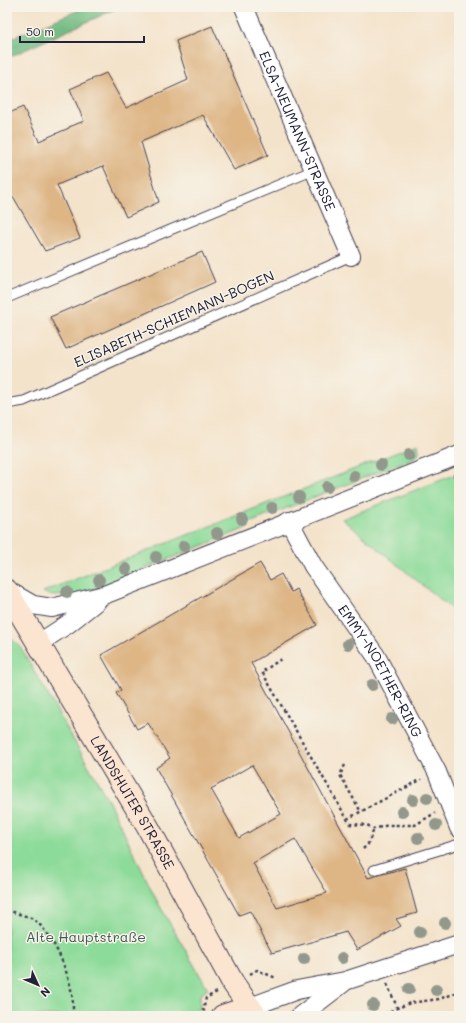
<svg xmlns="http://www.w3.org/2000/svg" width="466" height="1023" font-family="Mali,sans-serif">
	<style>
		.green { fill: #8ddb9a; stroke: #587e6a }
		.forest { fill: #72bb82; stroke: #4a6e5e }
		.building { fill: #deb686; fill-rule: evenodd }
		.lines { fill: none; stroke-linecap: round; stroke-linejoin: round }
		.service-casing { stroke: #423f51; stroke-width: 11 }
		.minor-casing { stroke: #423f51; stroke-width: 20 }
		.secondary-casing { stroke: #423f51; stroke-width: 24 }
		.path { stroke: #423f51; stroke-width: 2.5; stroke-dasharray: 3 3; stroke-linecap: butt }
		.service { stroke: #fff; stroke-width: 9 }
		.minor { stroke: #fff; stroke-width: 18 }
		.secondary { stroke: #fce5d0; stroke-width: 22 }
		.tree { fill: #92988c }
		.labels { text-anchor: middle; stroke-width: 3; stroke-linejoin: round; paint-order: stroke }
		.street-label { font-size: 14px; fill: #22223b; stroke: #f7f3e8 }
		.park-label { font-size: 14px; fill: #425a58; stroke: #f7f3e8 }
	</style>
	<rect width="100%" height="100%" fill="#f7f3e8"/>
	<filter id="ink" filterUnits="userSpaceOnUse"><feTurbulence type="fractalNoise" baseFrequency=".025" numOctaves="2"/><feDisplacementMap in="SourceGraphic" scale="8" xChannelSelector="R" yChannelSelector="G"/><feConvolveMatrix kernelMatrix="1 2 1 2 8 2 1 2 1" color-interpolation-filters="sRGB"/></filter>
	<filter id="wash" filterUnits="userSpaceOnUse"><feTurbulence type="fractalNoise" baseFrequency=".012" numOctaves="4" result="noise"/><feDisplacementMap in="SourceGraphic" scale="16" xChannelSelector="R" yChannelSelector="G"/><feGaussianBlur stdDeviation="0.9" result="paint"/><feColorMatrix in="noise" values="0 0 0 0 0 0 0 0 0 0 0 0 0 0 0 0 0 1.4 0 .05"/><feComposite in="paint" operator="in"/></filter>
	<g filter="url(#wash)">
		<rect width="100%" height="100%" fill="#f4e3cb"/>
		<path class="green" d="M418,444L419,452L416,457L249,523V527L74,597L71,593C60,596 53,598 43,592Z
			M459,473V615L342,519Z
			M7,636L20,646L108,800L158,903L208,989L200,995V1008L195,1016H7Z"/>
		<path class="forest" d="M86,7H120L7,58V40Z"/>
		<g id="blocks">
			<path class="building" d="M212,26L268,155L234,170L203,115L141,142L159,202L126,217L103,166L57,185L80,238L45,251L14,198L7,201V114L23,107L39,141L69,128V127L84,121L70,89L106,73L126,108L188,80L176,41Z
				M202,252L215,282L66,349L50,317Z
				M260,563L270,580L281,574L291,592L296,589L317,625L251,663L368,878L405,868L417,913L396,919L401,926L357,950L346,932L272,953L250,911L239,915L156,768L170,758L148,723L137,729L116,693L121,690L101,655ZM252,765L281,814L239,838L211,789ZM295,839L327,893L277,908L253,863Z"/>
		</g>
	</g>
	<g filter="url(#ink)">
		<use href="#blocks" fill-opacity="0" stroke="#423f51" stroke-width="1"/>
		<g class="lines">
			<g class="service-casing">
				<path id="service" d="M7,298L314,170
					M7,404L24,401L351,256
					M374,870L459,844"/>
			</g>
			<g class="minor-casing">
				<g id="minor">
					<path id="s1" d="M244,7L351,256"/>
					<path id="s2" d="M289,521L313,566L376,656L437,772L459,828"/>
					<path d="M7,590L33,605L52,608L104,595L459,455"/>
					<path d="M39,643L68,624L97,601"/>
					<path d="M250,1007L297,990L345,981L459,944"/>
					<path d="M300,1016L343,983"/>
				</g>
			</g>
			<g class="secondary-casing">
				<g id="secondary">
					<path id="s3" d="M7,591L149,829L233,983L256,1016"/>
					<path d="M223,1016L250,1007"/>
				</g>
			</g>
			<path class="path" d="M454,474L459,493
				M281,659L262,672L350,824L367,825L374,829L388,825H415L435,813
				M345,765L340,775L361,812
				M347,819L422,779
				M363,849L368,844L374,829
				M7,909C15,914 25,915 33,919C55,934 78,990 72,1016
				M250,974L257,970L276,978
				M387,984L401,1016
				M205,1011L203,1010L206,998L217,992
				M379,1016L410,1003L439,999L459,992"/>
			<use href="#service" class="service"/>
			<use href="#minor" class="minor"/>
			<use href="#secondary" class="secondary"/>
		</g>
		<g class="tree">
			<circle cx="409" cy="455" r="6"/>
			<circle cx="381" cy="465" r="6"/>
			<circle cx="354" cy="476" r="6"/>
			<circle cx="327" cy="487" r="6"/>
			<circle cx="299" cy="497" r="6"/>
			<circle cx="272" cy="508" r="6"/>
			<circle cx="242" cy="519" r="6"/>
			<circle cx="217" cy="533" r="6"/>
			<circle cx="184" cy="546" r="6"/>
			<circle cx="156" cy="557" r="6"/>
			<circle cx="126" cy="569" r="6"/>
			<circle cx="99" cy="580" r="6"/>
			<circle cx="67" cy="592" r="6"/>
			<circle cx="348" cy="644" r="6"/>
			<circle cx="372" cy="685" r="6"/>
			<circle cx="392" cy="719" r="6"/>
			<circle cx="427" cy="798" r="6"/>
			<circle cx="413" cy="800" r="6"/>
			<circle cx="402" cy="812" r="6"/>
			<circle cx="436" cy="825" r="6"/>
			<circle cx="418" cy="838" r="6"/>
			<circle cx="445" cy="923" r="6"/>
			<circle cx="420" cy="932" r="6"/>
			<circle cx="342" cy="958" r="6"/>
			<circle cx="304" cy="959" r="6"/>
			<circle cx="409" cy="989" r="6"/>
			<circle cx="436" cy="990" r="6"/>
			<circle cx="373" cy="1005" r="6"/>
		</g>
	</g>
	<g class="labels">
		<g class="street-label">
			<text dy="5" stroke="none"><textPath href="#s1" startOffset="135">ELSA-NEUMANN-STRASSE</textPath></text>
			<text transform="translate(174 319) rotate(-24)" y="5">ELISABETH-SCHIEMANN-BOGEN</text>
			<text dy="5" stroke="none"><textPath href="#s2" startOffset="176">EMMY-NOETHER-RING</textPath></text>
			<text dy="5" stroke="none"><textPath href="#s3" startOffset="246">LANDSHUTER STRASSE</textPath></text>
		</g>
		<g class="park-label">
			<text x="86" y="942">Alte Hauptstraße</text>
		</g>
	</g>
	<rect width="466" height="1023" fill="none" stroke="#f7f3e8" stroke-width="24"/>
	<g transform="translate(38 985) rotate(134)" stroke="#f7f3e8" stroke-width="3" paint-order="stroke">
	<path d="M0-3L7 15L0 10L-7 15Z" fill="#22223b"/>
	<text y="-6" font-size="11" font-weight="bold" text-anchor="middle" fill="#22223b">N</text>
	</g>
	<path d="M20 36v6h124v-6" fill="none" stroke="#22223b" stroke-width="2"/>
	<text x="26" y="36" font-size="12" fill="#22223b" stroke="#f7f3e8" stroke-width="3" paint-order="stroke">50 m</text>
</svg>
